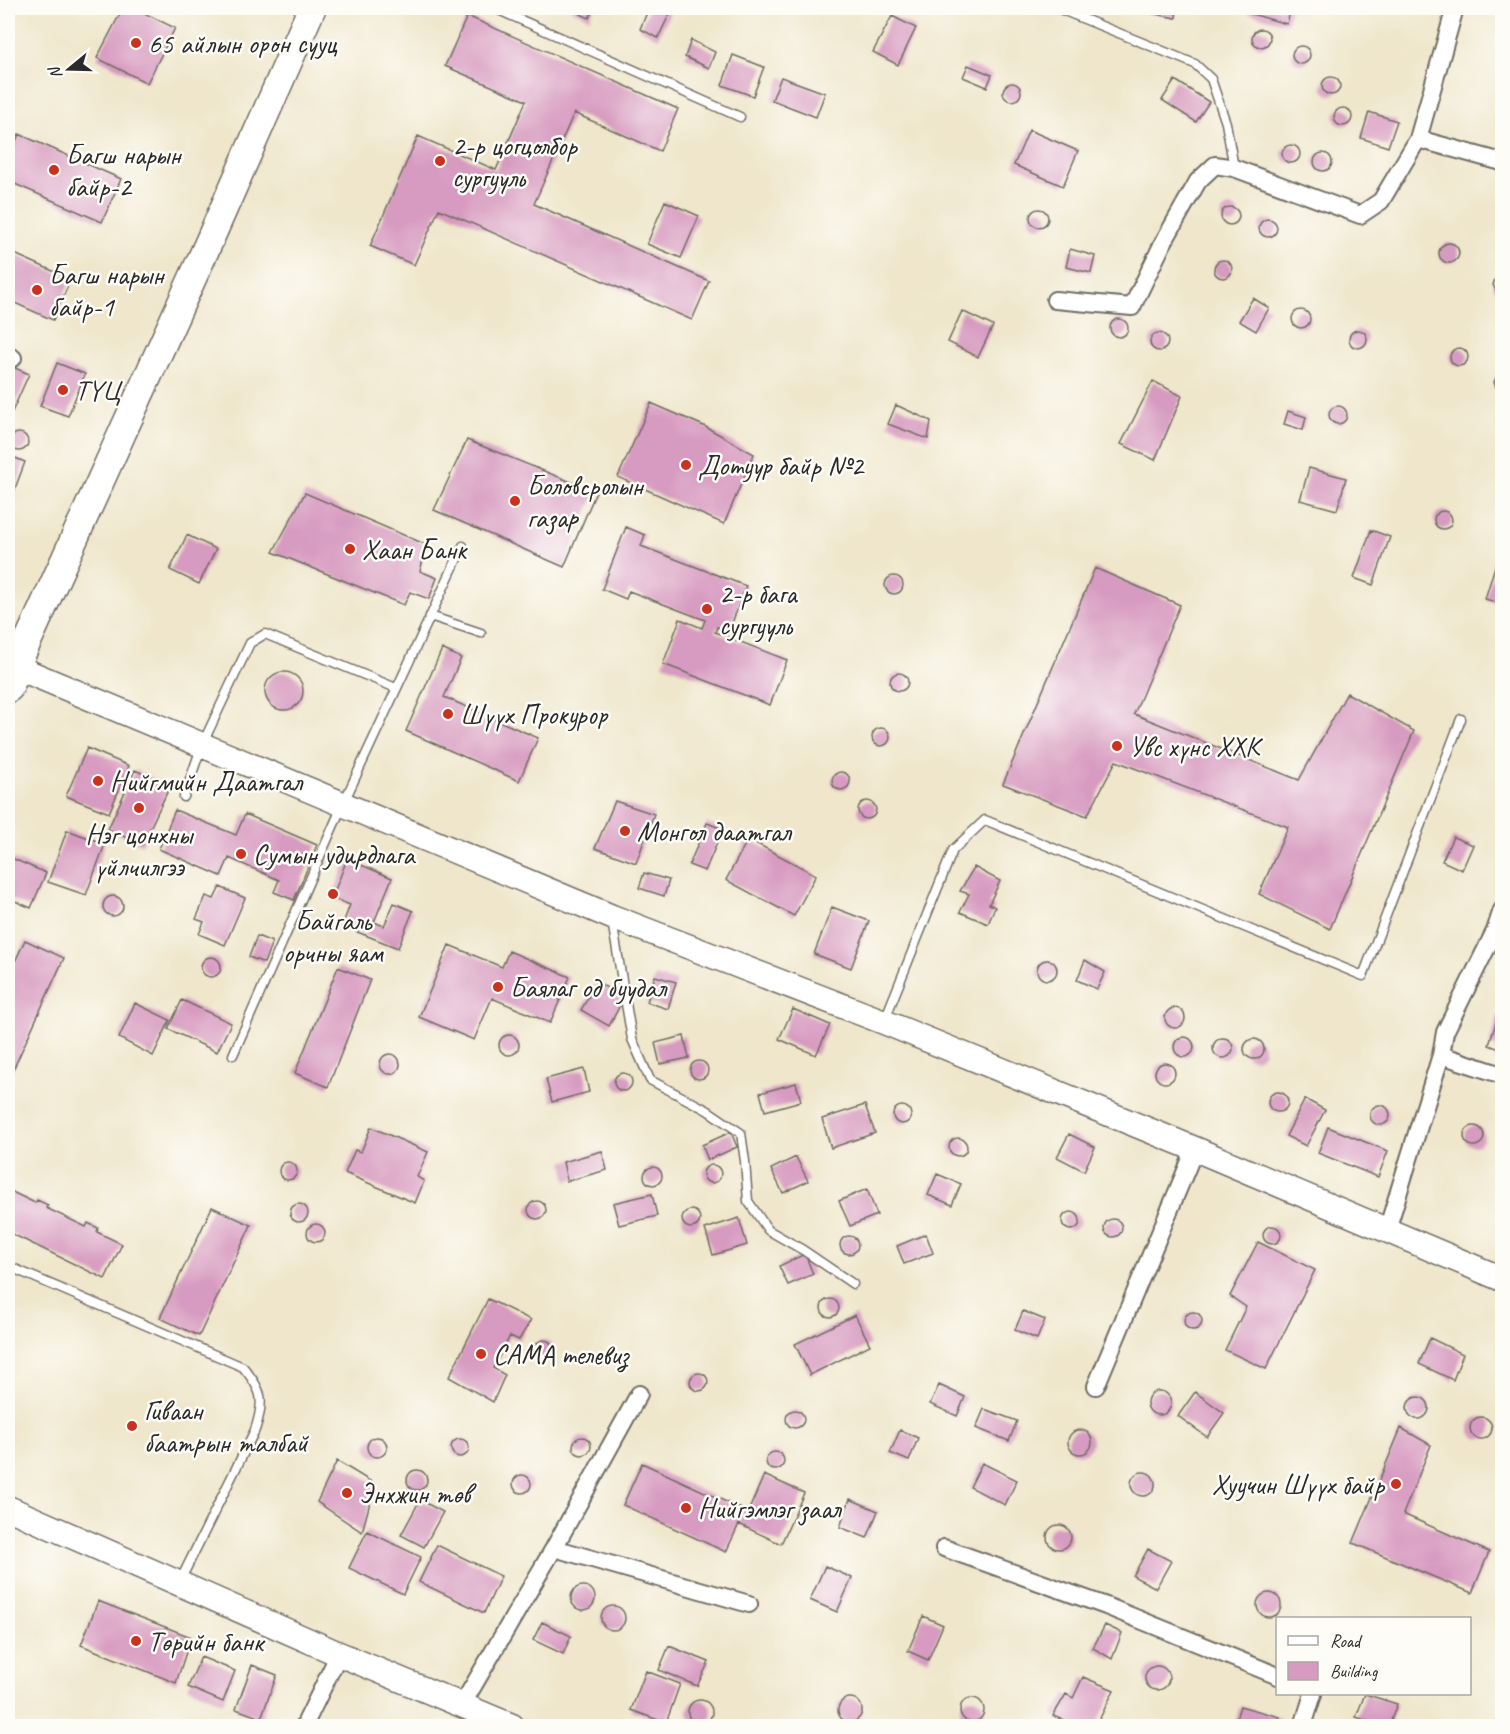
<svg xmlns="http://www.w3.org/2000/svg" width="1510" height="1734" font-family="Caveat,sans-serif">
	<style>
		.building { fill: #d79ac0 }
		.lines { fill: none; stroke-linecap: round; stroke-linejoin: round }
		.lane-casing { stroke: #706c63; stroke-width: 11 }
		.street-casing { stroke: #706c63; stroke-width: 20 }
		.secondary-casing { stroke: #706c63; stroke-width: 27 }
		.primary-casing { stroke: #706c63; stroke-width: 30 }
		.highway-casing { stroke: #706c63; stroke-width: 33 }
		.lane { stroke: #fff; stroke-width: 8 }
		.street { stroke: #fff; stroke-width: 16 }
		.secondary { stroke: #fff; stroke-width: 24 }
		.primary { stroke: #fff; stroke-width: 27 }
		.highway { stroke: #fff; stroke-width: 30 }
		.poi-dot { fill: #c8321e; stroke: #fdfcf7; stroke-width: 2 }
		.labels { text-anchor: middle; stroke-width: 5; stroke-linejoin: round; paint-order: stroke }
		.poi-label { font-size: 28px; fill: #2b2b2b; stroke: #fdfcf7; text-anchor: start }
	</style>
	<rect width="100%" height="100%" fill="#fdfcf7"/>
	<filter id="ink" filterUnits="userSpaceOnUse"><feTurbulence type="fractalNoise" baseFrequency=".0167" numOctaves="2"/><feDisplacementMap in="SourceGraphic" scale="12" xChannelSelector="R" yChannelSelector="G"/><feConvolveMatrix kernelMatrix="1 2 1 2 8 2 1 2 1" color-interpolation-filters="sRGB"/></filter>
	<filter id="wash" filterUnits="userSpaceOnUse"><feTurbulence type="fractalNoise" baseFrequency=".008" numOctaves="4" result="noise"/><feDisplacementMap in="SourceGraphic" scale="24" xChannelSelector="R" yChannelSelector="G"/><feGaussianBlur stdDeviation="1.35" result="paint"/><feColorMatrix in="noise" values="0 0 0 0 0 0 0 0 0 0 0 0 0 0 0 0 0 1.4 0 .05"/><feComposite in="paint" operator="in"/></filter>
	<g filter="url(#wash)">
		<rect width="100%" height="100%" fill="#efe6cb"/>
		<g id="blocks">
			<path class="building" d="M123,8H134L175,28L147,83L97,58Z
				M568,8H595L589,18Z
				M649,8H658L670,13L658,38L640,29Z
				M1139,8H1177L1176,18L1139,11Z
				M1250,8H1291L1287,24L1248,13Z
				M467,16L678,109L660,151L574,113L534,204L709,281L692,320L439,209L414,265L370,246L418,136L496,170L526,101L445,66Z
				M892,16L916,28L898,65L873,52Z
				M1252 38a9 9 0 1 1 18 0a9 9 0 1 1-18 0Z
				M691,40L715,52L709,68L685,57Z
				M1502,44V63L1497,54L1499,48Z
				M1292 55a9 9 0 1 1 18 0a9 9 0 1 1-18 0Z
				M733,55L764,67L753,96L722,85Z
				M968,65L992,75L987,87L963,77Z
				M1322 86a9 9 0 1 1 18 0a9 9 0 1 1-18 0Z
				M781,77L825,93L816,117L772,100Z
				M1175,80L1209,102L1196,122L1162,100Z
				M1003 92a9 9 0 1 1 18 0a9 9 0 1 1-18 0Z
				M1334 117a9 9 0 1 1 18 0a9 9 0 1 1-18 0Z
				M1369,112L1397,121L1388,147L1361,138Z
				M1029,130L1078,151L1063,186L1014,165Z
				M19,134L121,179L102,222L8,181V161Z
				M1282 154a9 9 0 1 1 18 0a9 9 0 1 1-18 0Z
				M1314 162a9 9 0 1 1 18 0a9 9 0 1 1-18 0Z
				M665,201L699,216L681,258L647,244Z
				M1221 216a9 9 0 1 1 18 0a9 9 0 1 1-18 0Z
				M1030 218a9 9 0 1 1 18 0a9 9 0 1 1-18 0Z
				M1259 228a9 9 0 1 1 18 0a9 9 0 1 1-18 0Z
				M1439 253a10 10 0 1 1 20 0a10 10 0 1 1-20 0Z
				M1070,249L1095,256L1091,273L1066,267Z
				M8,251L71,279L53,320L8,300Z
				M1214 269a9 9 0 1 1 18 0a9 9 0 1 1-18 0Z
				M1502,274V294L1496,291L1493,285L1495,279Z
				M1253,298L1269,308L1256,331L1239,321Z
				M1292 319a9 9 0 1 1 18 0a9 9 0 1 1-18 0Z
				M962,311L993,326L978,357L948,342Z
				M1110 328a9 9 0 1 1 18 0a9 9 0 1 1-18 0Z
				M1349 339a9 9 0 1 1 18 0a9 9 0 1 1-18 0Z
				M1150 342a9 9 0 1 1 18 0a9 9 0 1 1-18 0Z
				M1450 357a9 9 0 1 1 18 0a9 9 0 1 1-18 0Z
				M57,363L85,374L68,416L40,406Z
				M8,365L29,374L12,412L8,410Z
				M1502,373V392L1496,388L1494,382L1497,376Z
				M1153,381L1182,396L1155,460L1121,444Z
				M651,403L704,426L754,454L724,524L618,477Z
				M896,405L931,421L928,439L888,424Z
				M1329 415a9 9 0 1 1 18 0a9 9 0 1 1-18 0Z
				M1288,411L1306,417L1303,430L1284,424Z
				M10 442a9 9 0 1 1 18 0a9 9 0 1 1-18 0Z
				M467,440L596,492L564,567L434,510Z
				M8,455L25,462L10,502L8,501Z
				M1309,468L1346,478L1337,510L1300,500Z
				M305,493L427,545L420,571L437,578L429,599L410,592L404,605L273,552Z
				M1434 520a9 9 0 1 1 18 0a9 9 0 1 1-18 0Z
				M626,527L645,535L641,546L746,586L729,631L717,627L715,632L787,660L770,705L663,664L680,619L702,628L705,620L629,591L626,599L602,589Z
				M1371,530L1390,537L1373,585L1354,578Z
				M187,535L216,549L199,584L170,570Z
				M1496,563L1502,565V604L1485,599Z
				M1095,568L1180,605L1134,714L1299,780L1347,693L1414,731L1330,929L1259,894L1288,827L1116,761L1087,816L1003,784Z
				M885 585a9 9 0 1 1 18 0a9 9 0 1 1-18 0Z
				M442,649L461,658L444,697L538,738L519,781L406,731Z
				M265 691a19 19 0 1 1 38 0a19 19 0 1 1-38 0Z
				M890 682a9 9 0 1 1 18 0a9 9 0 1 1-18 0Z
				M872 737a9 9 0 1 1 18 0a9 9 0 1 1-18 0Z
				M87,748L129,766L109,813L66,796Z
				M135,770L170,786L142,845L108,829Z
				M832 781a9 9 0 1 1 18 0a9 9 0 1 1-18 0Z
				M858 810a9 9 0 1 1 18 0a9 9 0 1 1-18 0Z
				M615,801L654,814L636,863L595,848Z
				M175,810L236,835L245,814L317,845L294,900L274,892L279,880L229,858L221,876L159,849Z
				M707,823L723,829L705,871L689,865Z
				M67,830L105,844L86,895L48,882Z
				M1453,837L1473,845L1462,870L1442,861Z
				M748,839L816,875L794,916L726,880Z
				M9,857L46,873L31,908L8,898V861Z
				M347,859L392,878L374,922L384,926L394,903L413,911L398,948L342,926L350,905L332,898Z
				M974,867L1000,881L989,904L995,907L988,924L960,912L969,894L960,891Z
				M644,873L669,880L664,896L639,888Z
				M220,887L245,898L225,945L199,934L204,922L196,919L206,896L214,899Z
				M103 906a10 10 0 1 1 20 0a10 10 0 1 1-20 0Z
				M832,907L869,921L851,968L814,954Z
				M257,936L272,942L264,963L249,957Z
				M25,940L64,958L12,1072L8,1070V977Z
				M449,945L502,967L509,951L570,977L550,1023L492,998L474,1040L419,1017Z
				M201 967a10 10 0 1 1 20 0a10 10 0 1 1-20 0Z
				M1037 970a10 10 0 1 1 20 0a10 10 0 1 1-20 0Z
				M1085,960L1105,972L1097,989L1077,980Z
				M338,967L370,980L328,1087L295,1073Z
				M655,976L676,982L668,1009L647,1002Z
				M597,982L624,998L609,1026L581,1010Z
				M182,1000L231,1023L217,1052L168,1029Z
				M135,1003L170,1020L153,1056L119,1038Z
				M1165 1018a10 10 0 1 1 20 0a10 10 0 1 1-20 0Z
				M793,1009L830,1025L816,1055L779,1039Z
				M1498,1016L1502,1017V1050L1489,1045Z
				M499 1045a10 10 0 1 1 20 0a10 10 0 1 1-20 0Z
				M684,1036L689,1058L660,1064L655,1043Z
				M1174 1047a10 10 0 1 1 20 0a10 10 0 1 1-20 0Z
				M1213 1048a10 10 0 1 1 20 0a10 10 0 1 1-20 0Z
				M1244 1049a10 10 0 1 1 20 0a10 10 0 1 1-20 0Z
				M380 1064a10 10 0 1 1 20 0a10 10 0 1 1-20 0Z
				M690 1070a9 9 0 1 1 18 0a9 9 0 1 1-18 0Z
				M1155 1073a10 10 0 1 1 20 0a10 10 0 1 1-20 0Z
				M584,1069L589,1092L552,1102L546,1079Z
				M614 1082a9 9 0 1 1 18 0a9 9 0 1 1-18 0Z
				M796,1083L801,1101L765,1111L760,1093Z
				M1268 1102a10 10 0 1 1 20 0a10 10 0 1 1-20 0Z
				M1305,1099L1325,1110L1306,1146L1286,1136Z
				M1370 1115a10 10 0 1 1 20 0a10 10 0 1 1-20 0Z
				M865,1105L875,1133L831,1148L822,1119Z
				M893 1115a9 9 0 1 1 18 0a9 9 0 1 1-18 0Z
				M1464 1136a10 10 0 1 1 20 0a10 10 0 1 1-20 0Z
				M371,1127L428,1152L417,1177L424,1181L415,1203L345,1173L355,1150L361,1152Z
				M1328,1127L1388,1151L1378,1177L1318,1153Z
				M731,1132L737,1147L708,1160L702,1145Z
				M1069,1134L1095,1147L1084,1171L1057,1157Z
				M949 1147a9 9 0 1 1 18 0a9 9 0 1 1-18 0Z
				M602,1151L607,1170L567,1181L563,1162Z
				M796,1157L808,1181L783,1193L771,1169Z
				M279 1171a9 9 0 1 1 18 0a9 9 0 1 1-18 0Z
				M703 1174a9 9 0 1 1 18 0a9 9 0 1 1-18 0Z
				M644 1176a9 9 0 1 1 18 0a9 9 0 1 1-18 0Z
				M937,1174L961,1184L952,1205L928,1195Z
				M867,1189L877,1215L850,1226L839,1201Z
				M10,1191L35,1203L37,1200L48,1205L46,1208L86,1227L88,1223L98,1228L97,1232L122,1244L105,1279L8,1232V1196Z
				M652,1194L657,1216L619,1225L613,1203Z
				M528 1210a9 9 0 1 1 18 0a9 9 0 1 1-18 0Z
				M290 1213a9 9 0 1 1 18 0a9 9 0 1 1-18 0Z
				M212,1207L251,1225L199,1336L160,1318Z
				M682 1219a9 9 0 1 1 18 0a9 9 0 1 1-18 0Z
				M1062 1221a9 9 0 1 1 18 0a9 9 0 1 1-18 0Z
				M739,1218L747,1245L713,1255L705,1229Z
				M1104 1228a9 9 0 1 1 18 0a9 9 0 1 1-18 0Z
				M307 1233a9 9 0 1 1 18 0a9 9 0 1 1-18 0Z
				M1263 1235a9 9 0 1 1 18 0a9 9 0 1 1-18 0Z
				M926,1234L933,1253L904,1264L897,1246Z
				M840 1245a9 9 0 1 1 18 0a9 9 0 1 1-18 0Z
				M1258,1242L1315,1270L1266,1369L1225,1350L1246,1307L1230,1296Z
				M805,1254L813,1274L788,1285L779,1266Z
				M821 1308a9 9 0 1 1 18 0a9 9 0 1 1-18 0Z
				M488,1299L531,1320L519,1340L510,1336L493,1368L505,1375L493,1402L449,1377Z
				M1023,1311L1045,1320L1037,1339L1015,1330Z
				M1184 1321a9 9 0 1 1 18 0a9 9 0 1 1-18 0Z
				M855,1315L870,1345L810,1375L795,1344Z
				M1430,1338L1463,1354L1453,1380L1419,1364Z
				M535 1349a9 9 0 1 1 18 0a9 9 0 1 1-18 0Z
				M690 1382a9 9 0 1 1 18 0a9 9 0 1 1-18 0Z
				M939,1385L965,1397L957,1416L930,1404Z
				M1147 1403a12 12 0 1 1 24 0a12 12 0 1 1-24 0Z
				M1195,1392L1224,1413L1207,1437L1178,1416Z
				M1407 1408a11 11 0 1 1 22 0a11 11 0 1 1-22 0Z
				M984,1409L1017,1421L1009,1441L976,1428Z
				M786 1419a9 9 0 1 1 18 0a9 9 0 1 1-18 0Z
				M1470 1428a11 11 0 1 1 22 0a11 11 0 1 1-22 0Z
				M1401,1428L1431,1445L1403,1514L1489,1552L1472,1593L1353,1543Z
				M1068 1442a12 12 0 1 1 24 0a12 12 0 1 1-24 0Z
				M900,1430L918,1438L909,1461L890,1453Z
				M573 1446a9 9 0 1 1 18 0a9 9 0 1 1-18 0Z
				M367 1447a10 10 0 1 1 20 0a10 10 0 1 1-20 0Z
				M451 1448a9 9 0 1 1 18 0a9 9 0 1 1-18 0Z
				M766 1461a9 9 0 1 1 18 0a9 9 0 1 1-18 0Z
				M337,1461L375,1484L362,1532L317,1502Z
				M642,1463L748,1512L764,1475L804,1493L781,1544L739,1524L726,1552L623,1505Z
				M982,1463L1017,1480L1005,1505L970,1487Z
				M407 1480a10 10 0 1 1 20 0a10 10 0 1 1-20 0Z
				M1131 1484a12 12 0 1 1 24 0a12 12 0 1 1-24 0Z
				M513 1484a9 9 0 1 1 18 0a9 9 0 1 1-18 0Z
				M850,1499L878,1511L867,1538L840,1527Z
				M420,1500L443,1512L424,1547L401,1535Z
				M1047 1537a12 12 0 1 1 24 0a12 12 0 1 1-24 0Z
				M367,1531L421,1557L403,1594L349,1568Z
				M437,1545L501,1576L484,1613L419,1582Z
				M1148,1549L1171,1561L1156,1588L1133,1576Z
				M825,1566L852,1578L837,1612L810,1600Z
				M571 1598a12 12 0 1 1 24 0a12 12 0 1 1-24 0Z
				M1257 1605a12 12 0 1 1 24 0a12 12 0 1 1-24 0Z
				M98,1601L191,1637L176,1683L81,1645Z
				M601 1618a12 12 0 1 1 24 0a12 12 0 1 1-24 0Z
				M923,1616L943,1625L928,1660L908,1651Z
				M542,1622L571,1636L563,1654L533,1640Z
				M1105,1625L1122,1633L1112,1659L1093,1648Z
				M669,1646L709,1662L697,1686L659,1670Z
				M201,1657L235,1671L223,1702L188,1687Z
				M252,1665L277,1675L261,1718L236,1709Z
				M1145 1678a12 12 0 1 1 24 0a12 12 0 1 1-24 0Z
				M646,1671L680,1684L666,1723L631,1710Z
				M1083,1677L1114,1690L1096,1726H1078L1053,1716L1066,1694L1073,1698Z
				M1365,1694L1397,1704L1389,1726H1383L1356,1717Z
				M838 1710a12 12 0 1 1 24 0a12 12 0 1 1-24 0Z
				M960 1710a12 12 0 1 1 24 0a12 12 0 1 1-24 0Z
				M688 1712a12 12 0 1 1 24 0a12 12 0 1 1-24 0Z
				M1240,1706L1280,1717L1277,1726H1234Z"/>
		</g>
	</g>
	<g filter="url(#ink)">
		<use href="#blocks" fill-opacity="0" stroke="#706c63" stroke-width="1.5"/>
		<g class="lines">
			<g class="lane-casing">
				<path id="lane" d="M494,8L740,117
					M1057,8L1195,64L1211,79L1226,123L1234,168
					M430,616L481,633
					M184,797L202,745L250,643L265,634L396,688
					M612,921L632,1039L650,1080L707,1110L741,1133L745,1161L748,1201L768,1230L803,1250L853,1284
					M885,1019L953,850L985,820L1363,976L1461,719
					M233,1055L343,804L463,546
					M8,1266L243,1367C263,1391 265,1400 255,1430L179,1583"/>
			</g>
			<g class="street-casing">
				<path id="street" d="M1418,139L1502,162
					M1055,300L1132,307L1163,243L1198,181L1215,165L1234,168L1360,215L1381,201L1418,139L1455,8
					M8,356L13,358
					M1441,1055L1502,1075
					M1387,1230L1441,1055L1445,1032L1495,931L1502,910
					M1096,1386L1195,1149
					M554,1548L749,1604
					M944,1548L1106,1606L1278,1676
					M462,1705L554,1548L639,1394
					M304,1726L339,1654
					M1303,1726L1313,1694"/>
			</g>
			<g class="secondary-casing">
				<path id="secondary" d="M16,667L612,917L884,1022L1195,1149L1502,1279
					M8,1508L339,1654L512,1726"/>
			</g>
			<g class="primary-casing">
				<path id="primary" d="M16,667L208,244L312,8"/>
			</g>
			<g class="highway-casing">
				<path id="highway" d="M8,655L16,667L8,687"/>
			</g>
			<use href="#lane" class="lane"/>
			<use href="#street" class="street"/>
			<use href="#secondary" class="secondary"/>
			<use href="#primary" class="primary"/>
			<use href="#highway" class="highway"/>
		</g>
	</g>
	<g class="poi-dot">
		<circle cx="136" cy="43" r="6"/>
		<circle cx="440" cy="161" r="6"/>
		<circle cx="54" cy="170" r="6"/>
		<circle cx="37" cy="290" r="6"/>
		<circle cx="63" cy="390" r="6"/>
		<circle cx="686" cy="465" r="6"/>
		<circle cx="515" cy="501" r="6"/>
		<circle cx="350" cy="549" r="6"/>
		<circle cx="707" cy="609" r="6"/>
		<circle cx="448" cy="714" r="6"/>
		<circle cx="1117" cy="746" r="6"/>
		<circle cx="98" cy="781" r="6"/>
		<circle cx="139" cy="808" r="6"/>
		<circle cx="625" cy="831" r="6"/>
		<circle cx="241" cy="854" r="6"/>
		<circle cx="333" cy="894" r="6"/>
		<circle cx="498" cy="987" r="6"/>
		<circle cx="481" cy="1354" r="6"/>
		<circle cx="132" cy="1426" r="6"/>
		<circle cx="1396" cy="1484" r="6"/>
		<circle cx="347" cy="1493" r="6"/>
		<circle cx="686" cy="1508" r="6"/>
		<circle cx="136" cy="1641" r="6"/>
	</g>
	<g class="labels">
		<g class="poi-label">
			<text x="148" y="53">65 айлын орон сууц</text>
			<text x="452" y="155">2-р цогцолбор<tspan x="452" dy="32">сургууль</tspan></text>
			<text x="66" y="164">Багш нарын<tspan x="66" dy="32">байр-2</tspan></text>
			<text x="49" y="284">Багш нарын<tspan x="49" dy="32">байр-1</tspan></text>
			<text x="75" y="400">ТҮЦ</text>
			<text x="698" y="475">Дотуур байр №2</text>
			<text x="527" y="495">Боловсролын<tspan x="527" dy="32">газар</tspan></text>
			<text x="362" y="559">Хаан Банк</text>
			<text x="719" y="603">2-р бага<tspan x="719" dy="32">сургууль</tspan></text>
			<text x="460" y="724">Шүүх Прокурор</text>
			<text x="1129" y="756">Увс хүнс ХХК</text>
			<text x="110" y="791">Нийгмийн Даатгал</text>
			<text x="637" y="841">Монгол даатгал</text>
			<text x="139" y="844" text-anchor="middle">Нэг цонхны<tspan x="139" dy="32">үйлчилгээ</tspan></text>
			<text x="253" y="864">Сумын удирдлага</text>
			<text x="333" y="930" text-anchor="middle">Байгаль<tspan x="333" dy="32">орчны яам</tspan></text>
			<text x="510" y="997">Баялаг од буудал</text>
			<text x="493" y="1364">САМА телевиз</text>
			<text x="144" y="1420">Гиваан<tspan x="144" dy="32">баатрын талбай</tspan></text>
			<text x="1384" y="1494" text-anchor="end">Хуучин Шүүх байр</text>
			<text x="359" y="1503">Энхжин төв</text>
			<text x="698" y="1518">Нийгэмлэг заал</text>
			<text x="148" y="1651">Төрийн банк</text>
		</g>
	</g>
	<rect width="1510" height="1734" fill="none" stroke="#fdfcf7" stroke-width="30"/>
	<rect x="1276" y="1617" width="195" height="78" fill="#fdfcf7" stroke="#a9a8a5" stroke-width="1.5"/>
	<rect x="1288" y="1636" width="30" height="9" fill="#ffffff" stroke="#a9a8a5" stroke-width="1.5"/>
	<text x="1330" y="1647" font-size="18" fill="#2b2b2b">Road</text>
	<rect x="1288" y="1662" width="30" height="18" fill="#d79ac0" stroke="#a9a8a5" stroke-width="1.5"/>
	<text x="1330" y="1677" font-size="18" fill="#2b2b2b">Building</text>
	<g transform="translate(69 69) rotate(251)" stroke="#fdfcf7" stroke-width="4.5" paint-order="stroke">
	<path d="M0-4.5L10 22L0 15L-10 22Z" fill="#2b2b2b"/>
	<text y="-9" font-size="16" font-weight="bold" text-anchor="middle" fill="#2b2b2b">N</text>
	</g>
</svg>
